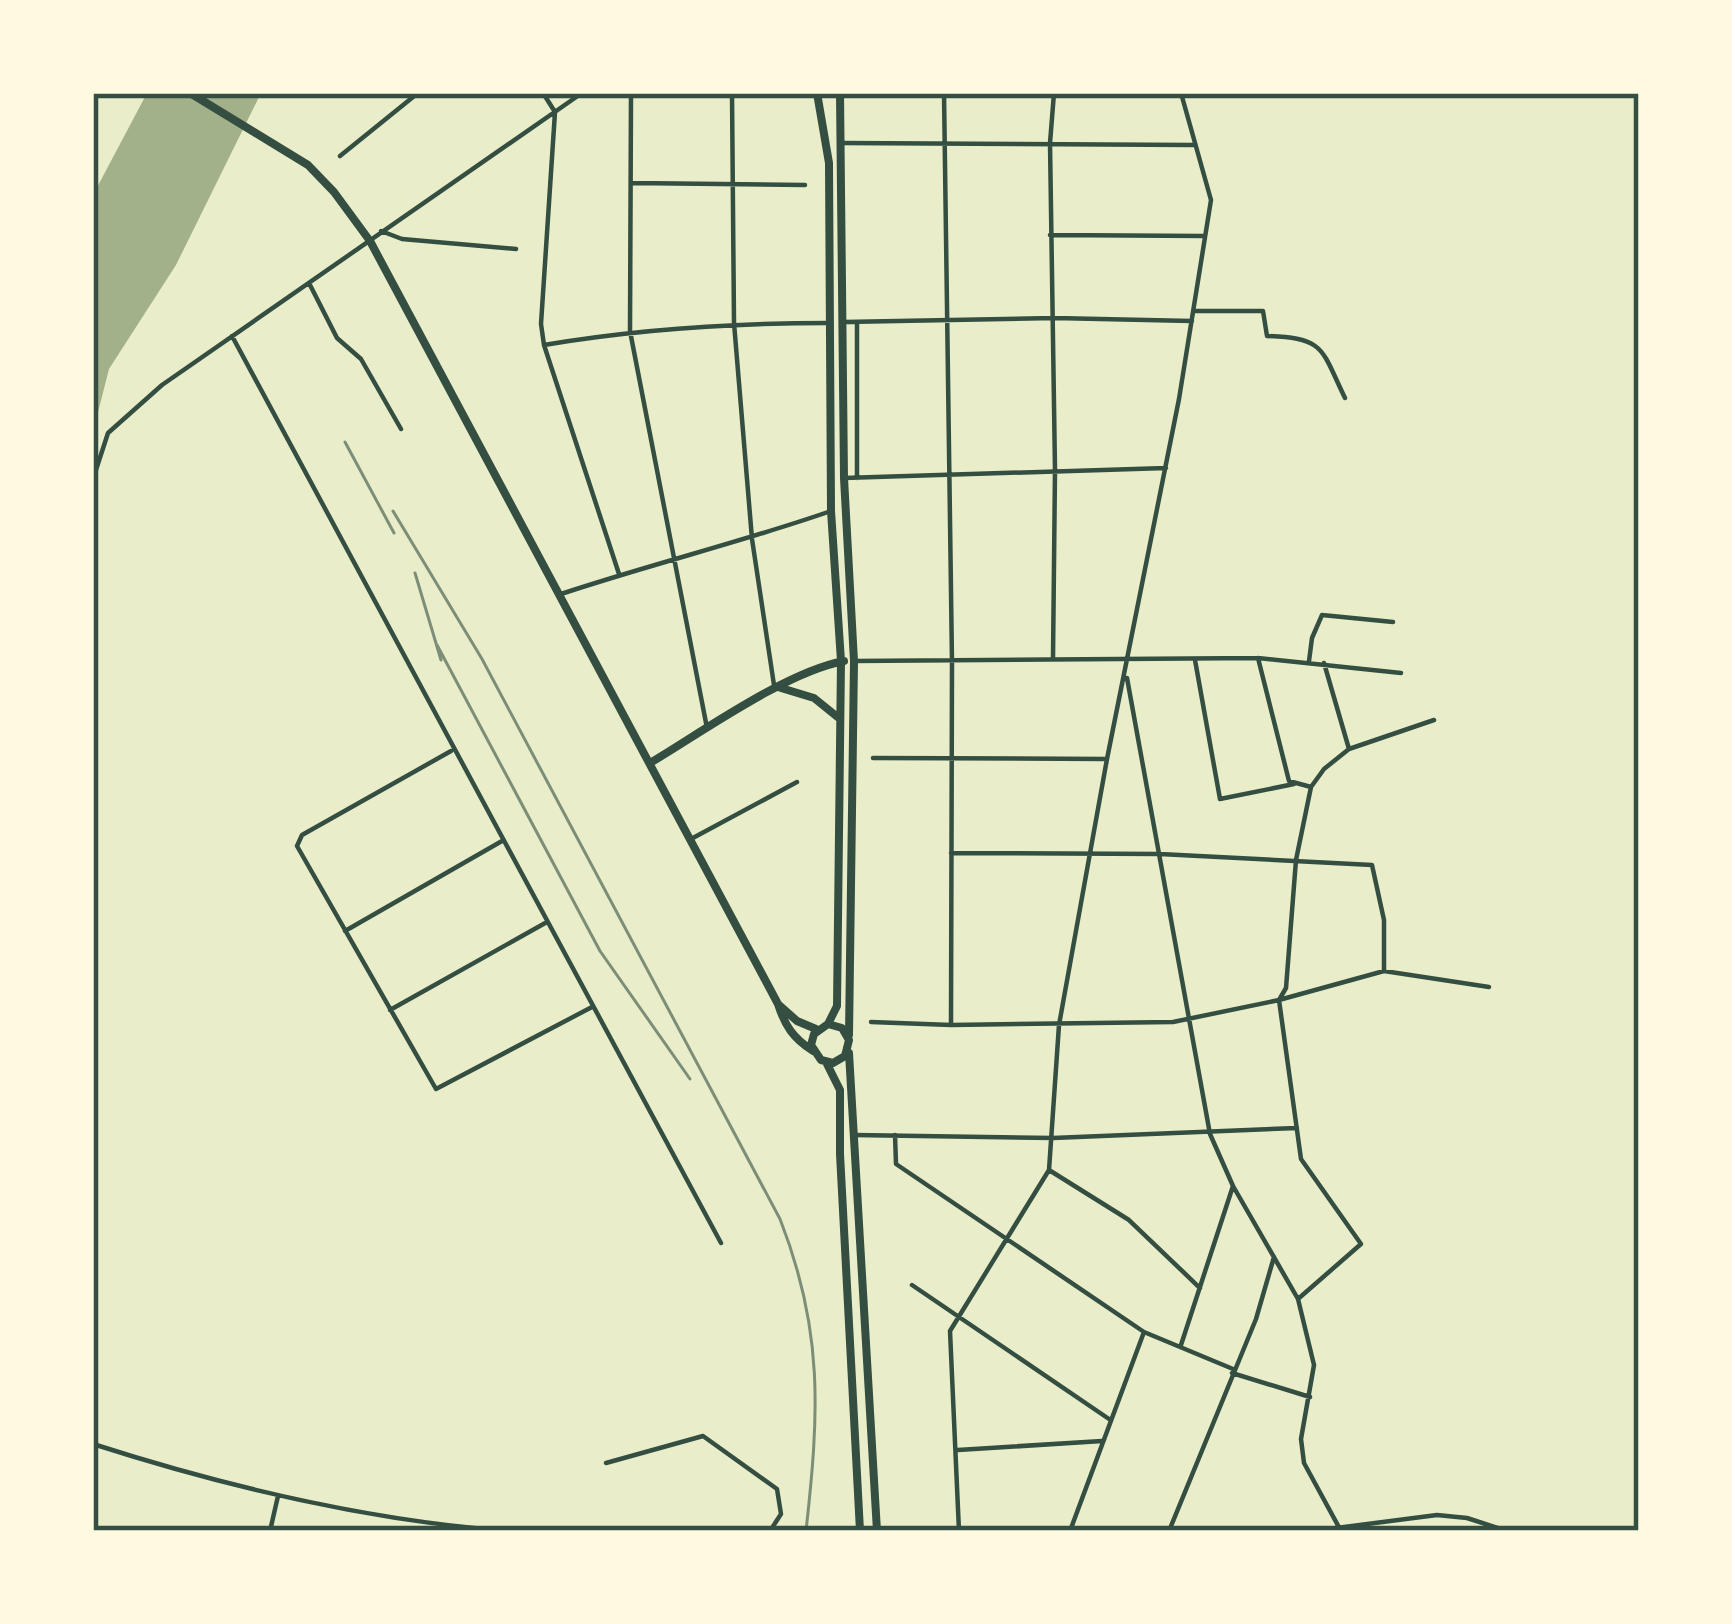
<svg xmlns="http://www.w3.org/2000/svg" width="1732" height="1624" font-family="Overpass,sans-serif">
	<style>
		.water { fill: #a3b18a }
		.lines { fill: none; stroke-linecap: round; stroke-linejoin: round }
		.minor { stroke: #344e41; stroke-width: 4.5 }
		.secondary { stroke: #344e41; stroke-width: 8 }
		.rail { stroke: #7c8e77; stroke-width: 3 }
		.neatline { fill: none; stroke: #344e41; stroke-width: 4.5 }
	</style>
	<rect width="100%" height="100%" fill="#e9edc9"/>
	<path class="water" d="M147,93H261L176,265L109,369L93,432V195Z"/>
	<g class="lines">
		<path class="minor" d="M543,93L555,112L541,324L544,345L619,574
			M631,93L630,331L707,728
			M732,93L734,323L752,539L774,685
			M944,93L952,662L951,1025
			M842,143L1193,145
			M340,156L418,93
			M632,183L805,185
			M381,231L402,239L516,249
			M1050,235L1204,236
			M309,283L337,338L361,359L401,429
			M1194,311H1263L1267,336C1326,338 1321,349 1345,398
			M844,322L1054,318L1192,321
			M232,336L721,1243
			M544,345C639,329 732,323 829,323
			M844,478L1166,468
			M857,478V322
			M93,479L108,433L162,385L582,93
			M561,594C651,564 742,542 831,511
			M1258,658L1289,781L1311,787
			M1053,659L1055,470L1050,143L1054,93
			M1195,660L1220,799L1294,784
			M854,661L1258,658L1401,673
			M1309,661L1312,638L1322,615L1393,622
			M1324,663L1349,749
			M1127,678L1210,1134L1233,1186L1298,1299L1314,1365L1301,1439L1304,1463L1341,1531
			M451,751L302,835L297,846L436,1089L592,1007
			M873,758L1107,759
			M691,839L797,782
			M951,853L1160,854L1372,865L1384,920V971
			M345,931L502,841
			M390,1010L547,922
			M871,1022L951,1025L1173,1022L1279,1000L1384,971L1489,987
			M854,1135L1053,1138L1297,1128
			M895,1135L896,1164L1144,1332L1233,1369
			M1049,1170L1129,1220L1200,1288
			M912,1285L1109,1419
			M1298,1299L1361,1244L1301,1159L1279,1000L1286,988L1296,860L1311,787L1324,769L1349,749L1434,720
			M1181,1345L1233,1186
			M1232,1373L1310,1397
			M93,1444C227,1487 366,1520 507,1531
			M958,1450L1102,1441
			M606,1463L703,1436L777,1489L781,1514L770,1531
			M270,1531L278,1496
			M959,1531L950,1331L1049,1170L1059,1025L1107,759L1179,399L1211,200L1181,93
			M1070,1531L1144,1332
			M1169,1531L1256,1319L1274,1257
			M1313,1531L1437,1515L1467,1518L1507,1531"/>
		<path class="secondary" d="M190,93L308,165L334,192L370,241L778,1004C785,1026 793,1038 813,1051
			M817,93L829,163L831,511L841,661L837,1006L828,1024L814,1034L811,1045L821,1060L833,1063L845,1056L849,1040L842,1028L828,1024
			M840,93L844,478L854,661L849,1035
			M781,688L814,698L840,719
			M650,763C702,732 786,672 844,661
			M779,1005L797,1021L816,1029
			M849,1053L877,1531
			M827,1064L840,1090V1154L860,1531"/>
		<path class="rail" d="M345,442L394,533
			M393,511L482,659L780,1219C824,1331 819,1414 806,1531
			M415,573L441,660
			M437,645L600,951L690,1079"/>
	</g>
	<rect width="1732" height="1624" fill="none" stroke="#fefae0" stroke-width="192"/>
	<rect x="96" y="96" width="1540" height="1432" class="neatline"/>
</svg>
